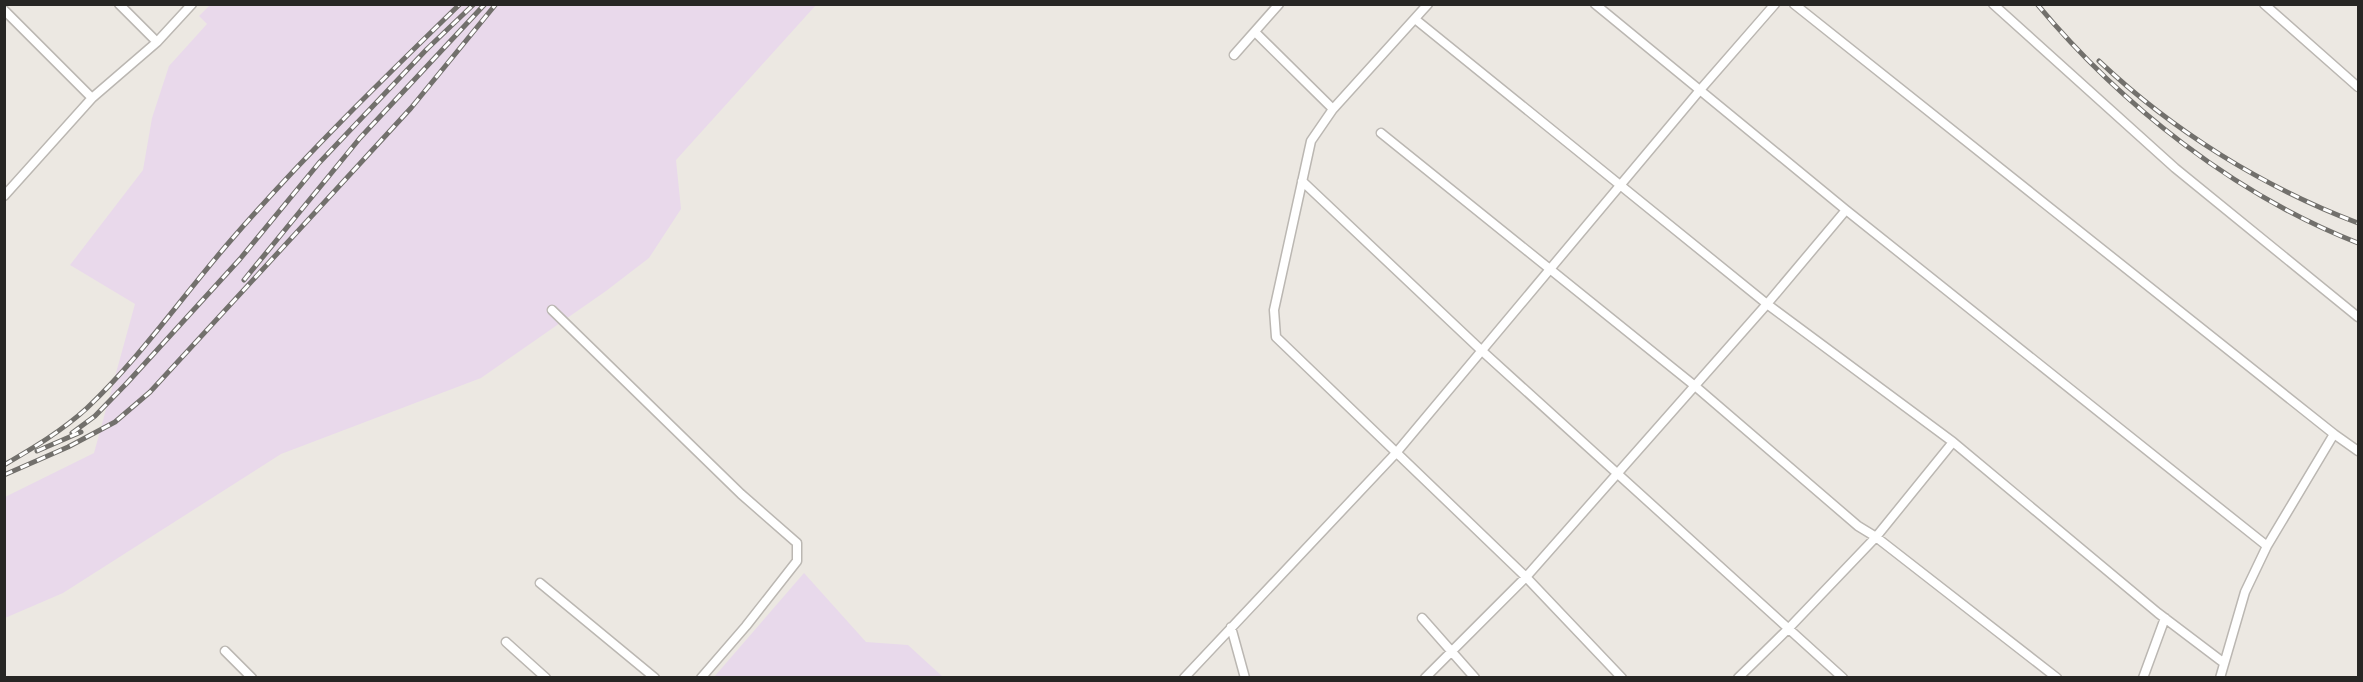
<svg xmlns="http://www.w3.org/2000/svg" width="2363" height="682" font-family="Manrope,sans-serif">
	<style>
		.industrial { fill: #e9d9eb }
		.medical { fill: #e8d9eb }
		.lines { fill: none; stroke-linecap: round; stroke-linejoin: round }
		.minor-casing { stroke: #bbb7b2; stroke-width: 11 }
		.minor { stroke: #fff; stroke-width: 8 }
		.rail-casing { stroke: #72706c; stroke-width: 5 }
		.rail { stroke: #fff; stroke-width: 3; stroke-dasharray: 9; stroke-linecap: butt }
	</style>
	<rect width="100%" height="100%" fill="#ece8e2"/>
	<path class="industrial" d="M210,5H816L676,160L681,209L649,258L606,291L481,378L281,454L63,593L5,618V497L94,453L135,304L70,265L143,170L152,118L169,66L207,24L199,16Z"/>
	<path class="medical" d="M804,573L866,642L908,645L943,677H714Z"/>
	<g class="lines">
		<g class="minor-casing">
			<path id="minor" d="M119,4L157,42
				M1428,4L1333,109L1311,141L1274,310L1276,337L1526,577L1622,678
				M1595,4L1846,210L2267,546
				M1794,4L2334,434
				M1993,4L2175,168L2358,317
				M2264,4L2358,87
				M4,10L92,98
				M1415,19L1767,304L1953,442L2158,613L2224,663
				M1255,32L1333,109
				M1234,55L1279,4
				M1381,133L1695,386L1858,526L1876,537L2057,678
				M1302,181L1481,350L1843,678
				M4,196L92,98L157,42L192,4
				M552,310L741,494L797,543V561L746,626L701,678
				M540,583L655,678
				M1422,618L1475,678
				M1231,627L1245,678
				M506,642L546,678
				M225,651L252,678
				M1184,678L1396,453L1700,90L1775,4
				M1425,678L1526,577L1767,304L1846,210
				M1738,678L1789,628L1876,537L1953,442
				M2143,678L2165,618
				M2220,678L2245,592L2267,546L2334,434L2358,451"/>
		</g>
		<use href="#minor" class="minor"/>
		<g class="rail-casing">
			<path id="rail" d="M2037,4C2121,105 2235,195 2358,243
				M2099,61C2173,131 2263,187 2358,223
				M244,280L360,138L485,4
				M72,433L95,416L127,383L240,259L319,163L427,49L474,4
				M37,451L81,432
				M4,465C33,448 62,431 87,408C141,357 183,295 232,239C303,157 382,80 460,4
				M4,475L68,447L115,422L150,392L411,108L496,4"/>
		</g>
		<use href="#rail" class="rail"/>
	</g>
	<rect width="2363" height="682" fill="none" stroke="#272624" stroke-width="12"/>
</svg>
